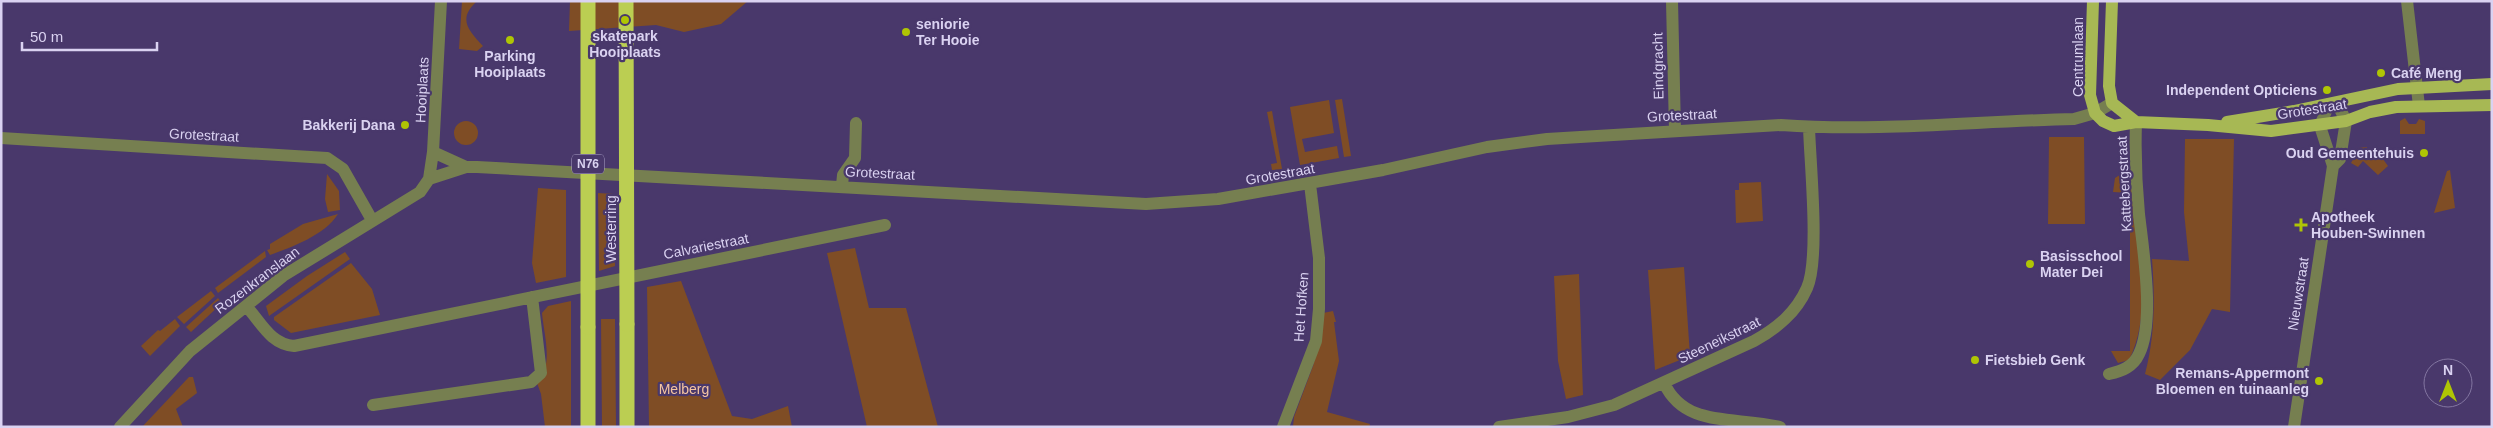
<svg xmlns="http://www.w3.org/2000/svg" width="2493" height="428" font-family="Helvetica,sans-serif">
	<style>
		.green { fill: #7f4d25 }
		.lines { fill: none; stroke-linecap: round; stroke-linejoin: round }
		.minor { stroke: #767f50; stroke-width: 12 }
		.major { stroke: #a7b854; stroke-width: 12 }
		.highway { stroke: #bbce52; stroke-width: 15 }
		.highway-bridge { stroke: #bbce52; stroke-width: 15 }
		.poi-dot { fill: #afc504; stroke: #49386b; stroke-width: 2 }
		.labels { text-anchor: middle; stroke-width: 4.5; stroke-linejoin: round; paint-order: stroke }
		.shield { fill: #49386b; stroke: #aea4c9; stroke-width: 1 }
		.shield-label { font-size: 12px; font-weight: bold; fill: #dad2f1 }
		.poi-label { font-size: 14px; font-weight: bold; fill: #dad2f1; stroke: #49386b; text-anchor: start }
		.street-label { font-size: 14px; fill: #dad2f1; stroke: #49386b }
		.park-label { font-size: 14px; fill: #f5c5a2; stroke: #49386b }
	</style>
	<rect width="100%" height="100%" fill="#49386b"/>
	<path class="green" d="M462,1L476,2C458,19 468,30 483,46L477,51L459,49Z
		M570,1H748L721,24L684,32L656,25L569,31Z
		M1342,99L1351,156L1344,157L1335,100Z
		M1329,100L1334,133L1302,139L1305,152L1337,146L1339,158L1300,165L1290,107Z
		M1272,111L1282,169L1272,170L1271,164L1277,163L1267,112Z
		M2405,118L2409,124H2416L2419,119L2425,121V134H2400V121Z
		M454 133a12 12 0 1 1 24 0a12 12 0 1 1-24 0Z
		M2049,137H2084L2085,224H2048Z
		M2185,139H2234L2230,312L2212,309L2190,350L2160,380L2145,374C2155,337 2155,298 2152,259L2189,261L2184,212Z
		M2367,147V151H2377L2388,166L2378,175L2363,161L2358,167L2351,163L2359,148Z
		M2129,169L2131,175C2137,231 2155,309 2129,360L2118,363L2111,351H2130V193L2113,192L2115,178Z
		M2450,170L2455,208L2434,213L2447,171Z
		M327,174L339,191L340,210L328,212L325,199Z
		M1761,182L1763,221L1736,223L1735,190H1739V183Z
		M538,188L566,190V277L536,283L532,263Z
		M598,193L614,194L615,266L599,271Z
		M338,214C325,235 292,247 270,255L267,250L270,249V244L303,224Z
		M855,248L869,308H906L938,427H867L827,253Z
		M265,251L266,257L218,293L215,288Z
		M345,252L350,259L269,316L266,306L307,276Z
		M351,263L372,289L380,315L291,333L274,320V317Z
		M1684,267L1690,356L1655,370L1648,270Z
		M1579,274L1583,395L1566,399L1558,361L1554,276Z
		M681,281L732,416L752,419L788,406L792,427H649L647,287Z
		M211,291L215,296L184,324L177,317Z
		M218,298L222,303L191,332L186,327Z
		M571,301V427H545L541,394L537,383C554,365 544,336 542,313L548,306Z
		M1333,311L1336,322H1334L1339,361L1327,412L1370,424L1369,427H1293L1294,417L1313,366L1319,343L1323,313Z
		M175,319L180,326L150,356L141,346L158,330L160,331Z
		M601,319H615L616,427H602Z
		M189,377H193L197,393L176,409L183,427H142Z"/>
	<g class="lines">
		<path class="minor" d="M1672,1L1675,131
			M2407,1L2419,106
			M1,138L327,158L343,169L372,220
			M433,152L466,167
			M2333,166L2340,159L2346,121L2337,103
			M429,179L466,167H477L1146,204L1218,199L1383,170L1487,147L1547,139L1781,125C1878,132 1977,121 2074,119L2095,113L2112,103
			M842,186L843,175L855,158L856,123
			M246,306C261,322 270,344 294,346L885,225
			M2109,374C2122,371 2133,367 2139,354C2155,321 2143,250 2139,214C2136,183 2135,153 2136,122
			M1664,383C1685,428 1733,416 1780,427
			M373,405L531,382L541,373L532,297
			M120,427L190,351L246,306L283,276L420,192L429,179L433,152L441,1
			M1283,427L1316,341L1319,309V258L1310,184
			M1499,427L1568,417L1614,405L1754,341C1777,328 1796,313 1807,288C1820,259 1810,163 1809,127
			M2294,427L2333,166L2320,126L2329,104"/>
		<path class="major" d="M2093,1L2090,95L2095,113L2103,121L2114,126L2136,122L2208,125L2271,131L2346,121L2370,112L2396,107L2492,105
			M2112,1L2109,86L2112,103L2136,122
			M2227,122L2294,111L2398,89L2492,84"/>
		<path class="highway" d="M627,324V427
			M588,327V427"/>
		<path class="highway-bridge" d="M626,1L627,324
			M588,327V1"/>
	</g>
	<g class="poi-dot">
		<circle cx="625" cy="20" r="5"/>
		<circle cx="906" cy="32" r="5"/>
		<circle cx="510" cy="40" r="5"/>
		<circle cx="2381" cy="73" r="5"/>
		<circle cx="2327" cy="90" r="5"/>
		<circle cx="405" cy="125" r="5"/>
		<circle cx="2424" cy="153" r="5"/>
		<path d="M2298.5 217.5h5v5h5v5h-5v5h-5v-5h-5v-5h5z"/>
		<circle cx="2030" cy="264" r="5"/>
		<circle cx="1975" cy="360" r="5"/>
		<circle cx="2319" cy="381" r="5"/>
	</g>
	<g class="labels">
		<rect class="shield" x="572" y="154.5" width="32" height="19" rx="4"/>
		<g class="shield-label">
			<text x="588" y="168">N76</text>
		</g>
		<g class="poi-label">
			<text x="916" y="29">seniorie<tspan x="916" dy="16">Ter Hooie</tspan></text>
			<text x="625" y="41" text-anchor="middle">skatepark<tspan x="625" dy="16">Hooiplaats</tspan></text>
			<text x="510" y="61" text-anchor="middle">Parking<tspan x="510" dy="16">Hooiplaats</tspan></text>
			<text x="2391" y="78">Café Meng</text>
			<text x="2317" y="95" text-anchor="end">Independent Opticiens</text>
			<text x="395" y="130" text-anchor="end">Bakkerij Dana</text>
			<text x="2414" y="158" text-anchor="end">Oud Gemeentehuis</text>
			<text x="2311" y="222">Apotheek<tspan x="2311" dy="16">Houben-Swinnen</tspan></text>
			<text x="2040" y="261">Basisschool<tspan x="2040" dy="16">Mater Dei</tspan></text>
			<text x="1985" y="365">Fietsbieb Genk</text>
			<text x="2309" y="378" text-anchor="end">Remans-Appermont<tspan x="2309" dy="16">Bloemen en tuinaanleg</tspan></text>
		</g>
		<g class="street-label">
			<text transform="translate(2078 57) rotate(-90)" y="5">Centrumlaan</text>
			<text transform="translate(1658 66) rotate(-91)" y="5">Eindgracht</text>
			<text transform="translate(422 90) rotate(-87)" y="5">Hooiplaats</text>
			<text transform="translate(2312 109) rotate(-9)" y="5">Grotestraat</text>
			<text transform="translate(1682 115) rotate(-3)" y="5">Grotestraat</text>
			<text transform="translate(204 135) rotate(3)" y="5">Grotestraat</text>
			<text transform="translate(880 173) rotate(3)" y="5">Grotestraat</text>
			<text transform="translate(1280 174) rotate(-10)" y="5">Grotestraat</text>
			<text transform="translate(2124 184) rotate(-93)" y="5">Kattebergstraat</text>
			<text transform="translate(611 229) rotate(-90)" y="5">Westerring</text>
			<text transform="translate(706 246) rotate(-11)" y="5">Calvariestraat</text>
			<text transform="translate(257 280) rotate(-37)" y="5">Rozenkranslaan</text>
			<text transform="translate(2298 294) rotate(-81)" y="5">Nieuwstraat</text>
			<text transform="translate(1301 307) rotate(-86)" y="5">Het Hofken</text>
			<text transform="translate(1719 340) rotate(-26)" y="5">Steeneikstraat</text>
		</g>
		<g class="park-label">
			<text x="684" y="394">Melberg</text>
		</g>
	</g>
	<rect width="2493" height="428" fill="none" stroke="#dad2f1" stroke-width="5"/>
	<g transform="translate(2448 383)"><circle r="24" fill="#49386b" stroke="#8376a1"/>
	<path d="M0-4L9 19L0 12L-9 19Z" fill="#afc504"/>
	<text y="-8" font-size="14" font-weight="bold" text-anchor="middle" fill="#dad2f1">N</text>
	</g>
	<path d="M22 42v8h135v-8" fill="none" stroke="#dad2f1" stroke-width="2.5"/>
	<text x="30" y="42" font-size="15" fill="#dad2f1" stroke="#49386b" stroke-width="4" paint-order="stroke">50 m</text>
</svg>
